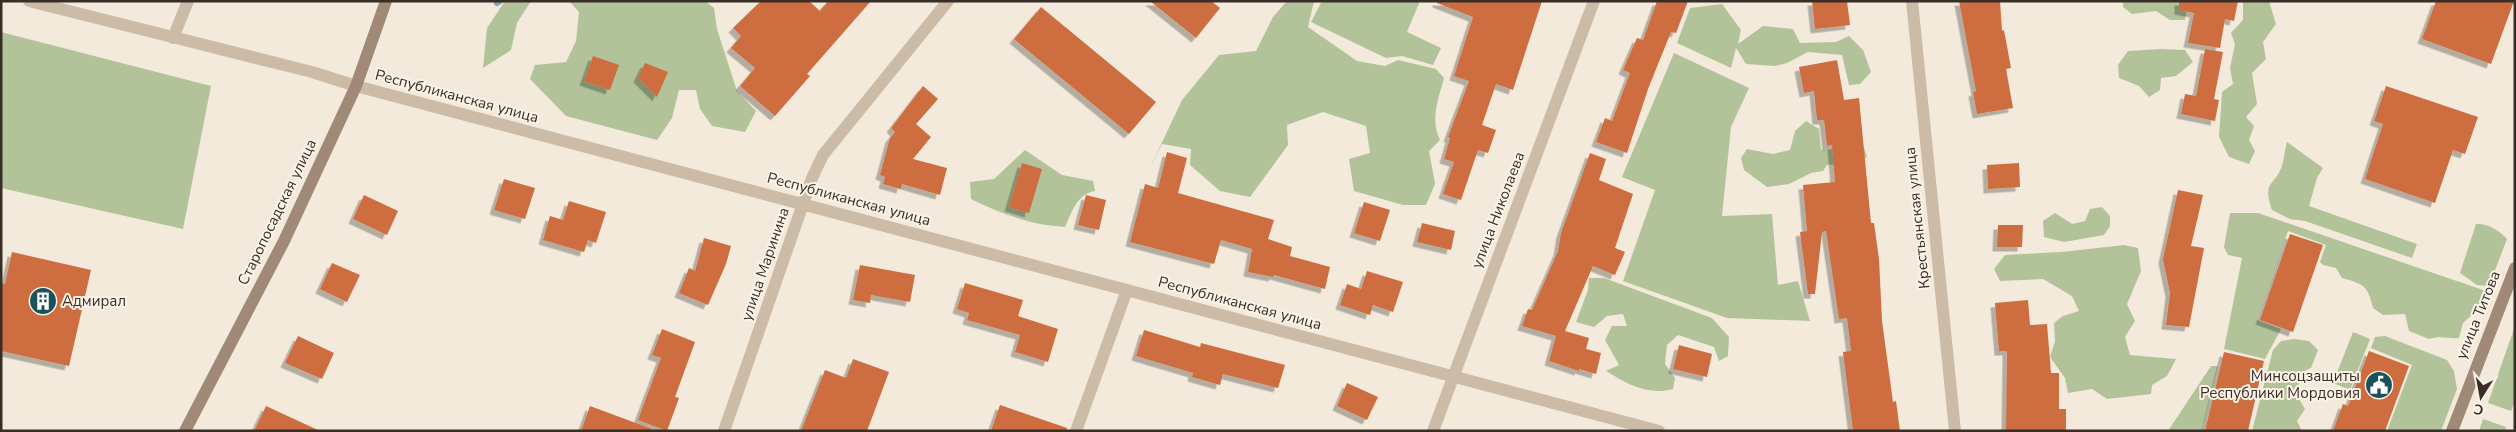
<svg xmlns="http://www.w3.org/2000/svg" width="2516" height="432" font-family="'Nunito Sans',sans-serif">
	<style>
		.green { fill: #b2c39a }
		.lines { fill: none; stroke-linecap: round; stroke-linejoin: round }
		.stream { stroke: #78abb2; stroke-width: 6 }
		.building { fill: #cd6d3f; filter: url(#shadow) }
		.minor { stroke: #ccbba6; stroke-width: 12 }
		.secondary { stroke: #a08977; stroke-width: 12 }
		.labels { text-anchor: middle; stroke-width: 4; stroke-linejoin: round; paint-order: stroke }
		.street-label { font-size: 15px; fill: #382e27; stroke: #fbf3e7 }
		.poi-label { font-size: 15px; fill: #382e27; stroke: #fbf3e7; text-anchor: start }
	</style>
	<defs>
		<filter id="shadow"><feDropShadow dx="-4.5" dy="4.5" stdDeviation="0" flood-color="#0004"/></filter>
	</defs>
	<rect width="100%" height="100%" fill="#f3eadb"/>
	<path class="green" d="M505,1H531L517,23L511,50L483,68L487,28Z
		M569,1H705L714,8L717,29L737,91L756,111L745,132L712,126L700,109L696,90H679L672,118L657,140L566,116L530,79L535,65L566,62L576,41L579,12Z
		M1287,1H1314L1308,27L1357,61L1385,66L1398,60L1436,69L1444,78C1438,100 1430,120 1440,140L1429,151L1435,184L1426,205H1403L1354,191L1349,159L1370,153L1366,126L1323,112L1287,125L1288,145L1250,197L1220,191L1190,165L1191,149L1162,144L1149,170L1182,100L1219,55L1256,51L1273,17Z
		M1322,1H1420L1407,32L1441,48L1433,65L1402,56L1386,58L1311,22Z
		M2123,1H2188L2185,20H2170L2156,11L2132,14L2123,7Z
		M2243,1H2269L2276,24L2263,42L2266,59L2252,73L2257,104L2246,117L2254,126L2249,140L2255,151L2249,164L2229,157L2219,137L2222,92L2233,84L2230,68L2235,44L2231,33L2243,20Z
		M1722,4L1741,30L1738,44L1763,26L1793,29L1800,43L1836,42L1849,36L1863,50L1871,72L1860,84L1849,85L1842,55L1808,52L1787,63L1775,66L1746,64L1736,48L1731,68L1677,43L1690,8Z
		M1,32L211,86L183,229L1,188Z
		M2160,49L2185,50L2193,62L2176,76L2161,78L2160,90L2149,97L2139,86L2119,78L2118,65L2128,51Z
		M1674,53L1749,88L1731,127L1722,216L1772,214L1778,285L1798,281L1810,321L1727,318L1623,281L1655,190L1622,177Z
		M1806,121L1819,129L1821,150L1864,147L1867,157L1856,163L1827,165L1823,171L1811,173L1789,184L1767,187L1744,170L1741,158L1747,149L1773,154L1790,150L1795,131Z
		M2287,142L2323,168L2317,178L2309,206L2417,244L2412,258L2305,221L2290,219L2272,210C2262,181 2274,187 2282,166C2284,158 2285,150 2287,142Z
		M1025,150L1062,175L1093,181L1095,191C1077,194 1072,212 1065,227C1031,225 1001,214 971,199L970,182L994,179Z
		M2102,207L2110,216V226L2104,235L2064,242L2044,237L2043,221L2055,213L2072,224L2085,221L2090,209Z
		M2230,213H2258L2486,291L2478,309L2463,323L2459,338C2448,339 2440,335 2429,339L2409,331L2405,314L2383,315L2373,308C2368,286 2364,284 2342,278L2336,268L2323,265L2320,262L2326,245L2288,231L2257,320L2281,329L2265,359L2224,349L2242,258L2228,255L2224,247Z
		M2476,224C2488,223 2500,231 2507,239L2489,286L2477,285L2460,273Z
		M2124,245L2138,248L2141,271L2127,304L2135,321L2125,337L2130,355L2176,359L2167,376L2152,385L2151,394L2107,399L2092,389L2068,393L2065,378L2050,357L2055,341L2054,323L2063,316L2079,311L2072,296L2043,279L2000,281L1994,269L2005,255L2062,252Z
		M1589,278H1604L1712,318L1729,337L1728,356L1719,361L1714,347L1678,335L1667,345L1665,364L1675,378L1673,389C1649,396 1627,384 1606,371L1619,365L1605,340L1612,326H1627L1623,314L1607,316L1594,327L1576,322L1588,290Z
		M2515,326V401L2511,411L2488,403Z
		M2353,332L2370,339L2350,390L2333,383Z
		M2385,336L2447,360L2454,371L2457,389L2441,431H2387L2412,365L2371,348L2375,337Z
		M2294,339L2309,341L2318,350L2311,368L2300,373L2297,396L2305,409L2297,421L2302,431H2252L2273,350L2281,341Z
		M2211,366H2218L2202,431H2168Z
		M2483,419L2506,427L2505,431H2479Z"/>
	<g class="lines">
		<path class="stream" d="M497,3L500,1"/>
	</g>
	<path class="building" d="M761,1H809L820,11L828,1H871L807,74L810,76L775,116L740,86L755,68L731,48L741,36L733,28Z
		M1150,1H1211L1220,8L1196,38Z
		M1437,1H1542L1513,90L1496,84L1482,125L1496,130L1488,153L1478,150L1461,200L1443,194L1454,162L1444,159L1450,138L1448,137L1469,81L1454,76L1473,17L1437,3Z
		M1657,1H1688L1676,33L1671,32L1648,89L1627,153L1596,142L1605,118L1612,121L1630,73L1623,70L1637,38L1643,40Z
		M1812,1H1847L1850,25L1815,29Z
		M1959,1H2000L2002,31L2004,30L2011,68L2006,69L2013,108L1977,114L1973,92L1976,91Z
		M2179,1H2238L2234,21L2225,19L2220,48L2188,43L2194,13L2179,10Z
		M2436,1H2514L2491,64L2422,39Z
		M1041,7L1156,102L1129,134L1014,39Z
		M2205,49L2223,52L2214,99L2219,100L2215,121L2181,114L2185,94L2196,96Z
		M593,56L619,65L610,90L584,81Z
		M1837,60L1844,100L1859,98L1871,223H1874L1879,259L1882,321L1893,402L1896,401L1900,431H1853L1843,352L1851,351L1847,318L1839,319L1826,231L1822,232L1815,294H1808L1800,232L1807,231L1803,185L1835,182L1832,145L1827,146L1824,120H1817L1814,91L1804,93L1799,67Z
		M645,63L668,72L657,97L638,78Z
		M923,86L938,99L916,124L931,137L913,159L947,168L940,195L902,184L901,189L883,184L885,177L880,175L890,138L895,132L891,128Z
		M2386,86L2478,117L2465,154L2453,150L2435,203L2365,179L2383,124L2374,121Z
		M1167,152L1187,158L1178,193L1274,220L1268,239L1292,247L1290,256L1330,267L1325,289L1274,275L1273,277L1248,272L1252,249L1221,240L1214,264L1130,242L1145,184L1158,188Z
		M1590,153L1606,159L1599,180L1633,194L1615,248L1625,252L1615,275L1593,266L1565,331L1589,338L1586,349L1601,353L1596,374L1579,369V371L1549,361L1556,336L1522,326L1528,309L1532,310L1558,251L1561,233Z
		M1022,163L1042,169L1029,213L1009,207Z
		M2019,163L2020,187L1988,189L1987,165Z
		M504,179L535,188L525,219L494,210Z
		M2178,190L2203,195L2191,246L2204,248L2189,327L2166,325L2170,293L2163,259Z
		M364,195L398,211L387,235L353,219Z
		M1086,195L1106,200L1099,230L1078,225Z
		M569,201L606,212L596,243L588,240L584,252L543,240L550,216L563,220Z
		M1364,202L1390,210L1380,241L1354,233Z
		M1422,223L1455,231L1451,250L1417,242Z
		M1998,225H2023L2022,247H1997Z
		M2290,234L2323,245L2293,332L2260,320Z
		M704,238L731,246L726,264L708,305L679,293L689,268L695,271Z
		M12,252L91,270L69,366L1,351V283L5,284Z
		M332,263L360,275L347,302L320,289Z
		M860,265L915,275L910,302L871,295L870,303L853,300Z
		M1367,271L1403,282L1393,312L1373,305L1370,315L1340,305L1347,284L1361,289Z
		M965,283L1023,300L1018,316L1058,329L1048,362L1015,352L1020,335L967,320L969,313L957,309Z
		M2028,300L2030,325L2047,324L2051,373H2059V409H2066V431H2006L2007,351H1999L1995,303Z
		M662,329L695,342L675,397L679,398L667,431L638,420L661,358L652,355Z
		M1144,330L1200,347L1201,343L1285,365L1278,388L1223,374L1220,385L1192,377L1193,373L1136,356Z
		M298,336L334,353L322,379L285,363Z
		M1679,345L1712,354L1707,377L1673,369Z
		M2369,351L2409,366L2385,431H2333L2343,404L2348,406Z
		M2224,352L2264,361L2248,431H2205Z
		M853,359L889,372L867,431H801L825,370L846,378Z
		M1347,383L1378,397L1367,420L1337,406Z
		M1000,405L1067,428L1066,431H991Z
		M266,406L320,431H254Z
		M590,406L652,429L651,431H581Z"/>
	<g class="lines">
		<path class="minor" d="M29,1L312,72L356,86L1659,431
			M1912,1L1955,431
			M173,38L188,1
			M724,431L812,178L823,155L948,1
			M1076,431L1127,290
			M1433,431L1594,1"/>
		<path class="secondary" d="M185,431L284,241L356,86L386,1
			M2452,431L2515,268"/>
	</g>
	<defs>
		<g id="building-disc" transform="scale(1.4375)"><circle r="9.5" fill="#1a525c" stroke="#fbf3e7"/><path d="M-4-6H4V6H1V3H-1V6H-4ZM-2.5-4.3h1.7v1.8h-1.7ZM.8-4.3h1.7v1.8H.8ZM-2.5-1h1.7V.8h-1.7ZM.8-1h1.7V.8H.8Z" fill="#fff"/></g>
		<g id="civic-disc" transform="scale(1.4375)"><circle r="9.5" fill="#1a525c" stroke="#fbf3e7"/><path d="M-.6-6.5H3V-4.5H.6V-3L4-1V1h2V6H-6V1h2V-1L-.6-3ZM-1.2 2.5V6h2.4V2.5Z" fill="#fff"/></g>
	</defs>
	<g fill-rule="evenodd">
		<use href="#building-disc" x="43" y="301"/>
		<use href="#civic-disc" x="2379" y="385"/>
	</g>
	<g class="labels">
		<g class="street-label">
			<text transform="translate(457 96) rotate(15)" y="5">Республиканская улица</text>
			<text transform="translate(849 199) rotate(15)" y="5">Республиканская улица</text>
			<text transform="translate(1498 210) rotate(-69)" y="5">улица Николаева</text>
			<text transform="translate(277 212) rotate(-64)" y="5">Старопосадская улица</text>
			<text transform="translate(1917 218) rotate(-96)" y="5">Крестьянская улица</text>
			<text transform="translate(765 264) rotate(-71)" y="5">улица Маринина</text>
			<text transform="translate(1240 303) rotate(15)" y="5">Республиканская улица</text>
			<text transform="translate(2478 315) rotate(-68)" y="5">улица Титова</text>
		</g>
		<g class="poi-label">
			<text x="62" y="306">Адмирал</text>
			<text x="2360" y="381" text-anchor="end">Минсоцзащиты<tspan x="2360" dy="17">Республики Мордовия</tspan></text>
		</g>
	</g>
	<rect width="2516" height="432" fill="none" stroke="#382e27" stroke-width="5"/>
	<g transform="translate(2481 397) rotate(191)" stroke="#fbf3e7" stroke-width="4" paint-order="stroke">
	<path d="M0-4L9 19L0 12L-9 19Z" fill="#382e27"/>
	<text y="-8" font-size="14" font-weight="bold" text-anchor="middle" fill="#382e27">С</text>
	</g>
</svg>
